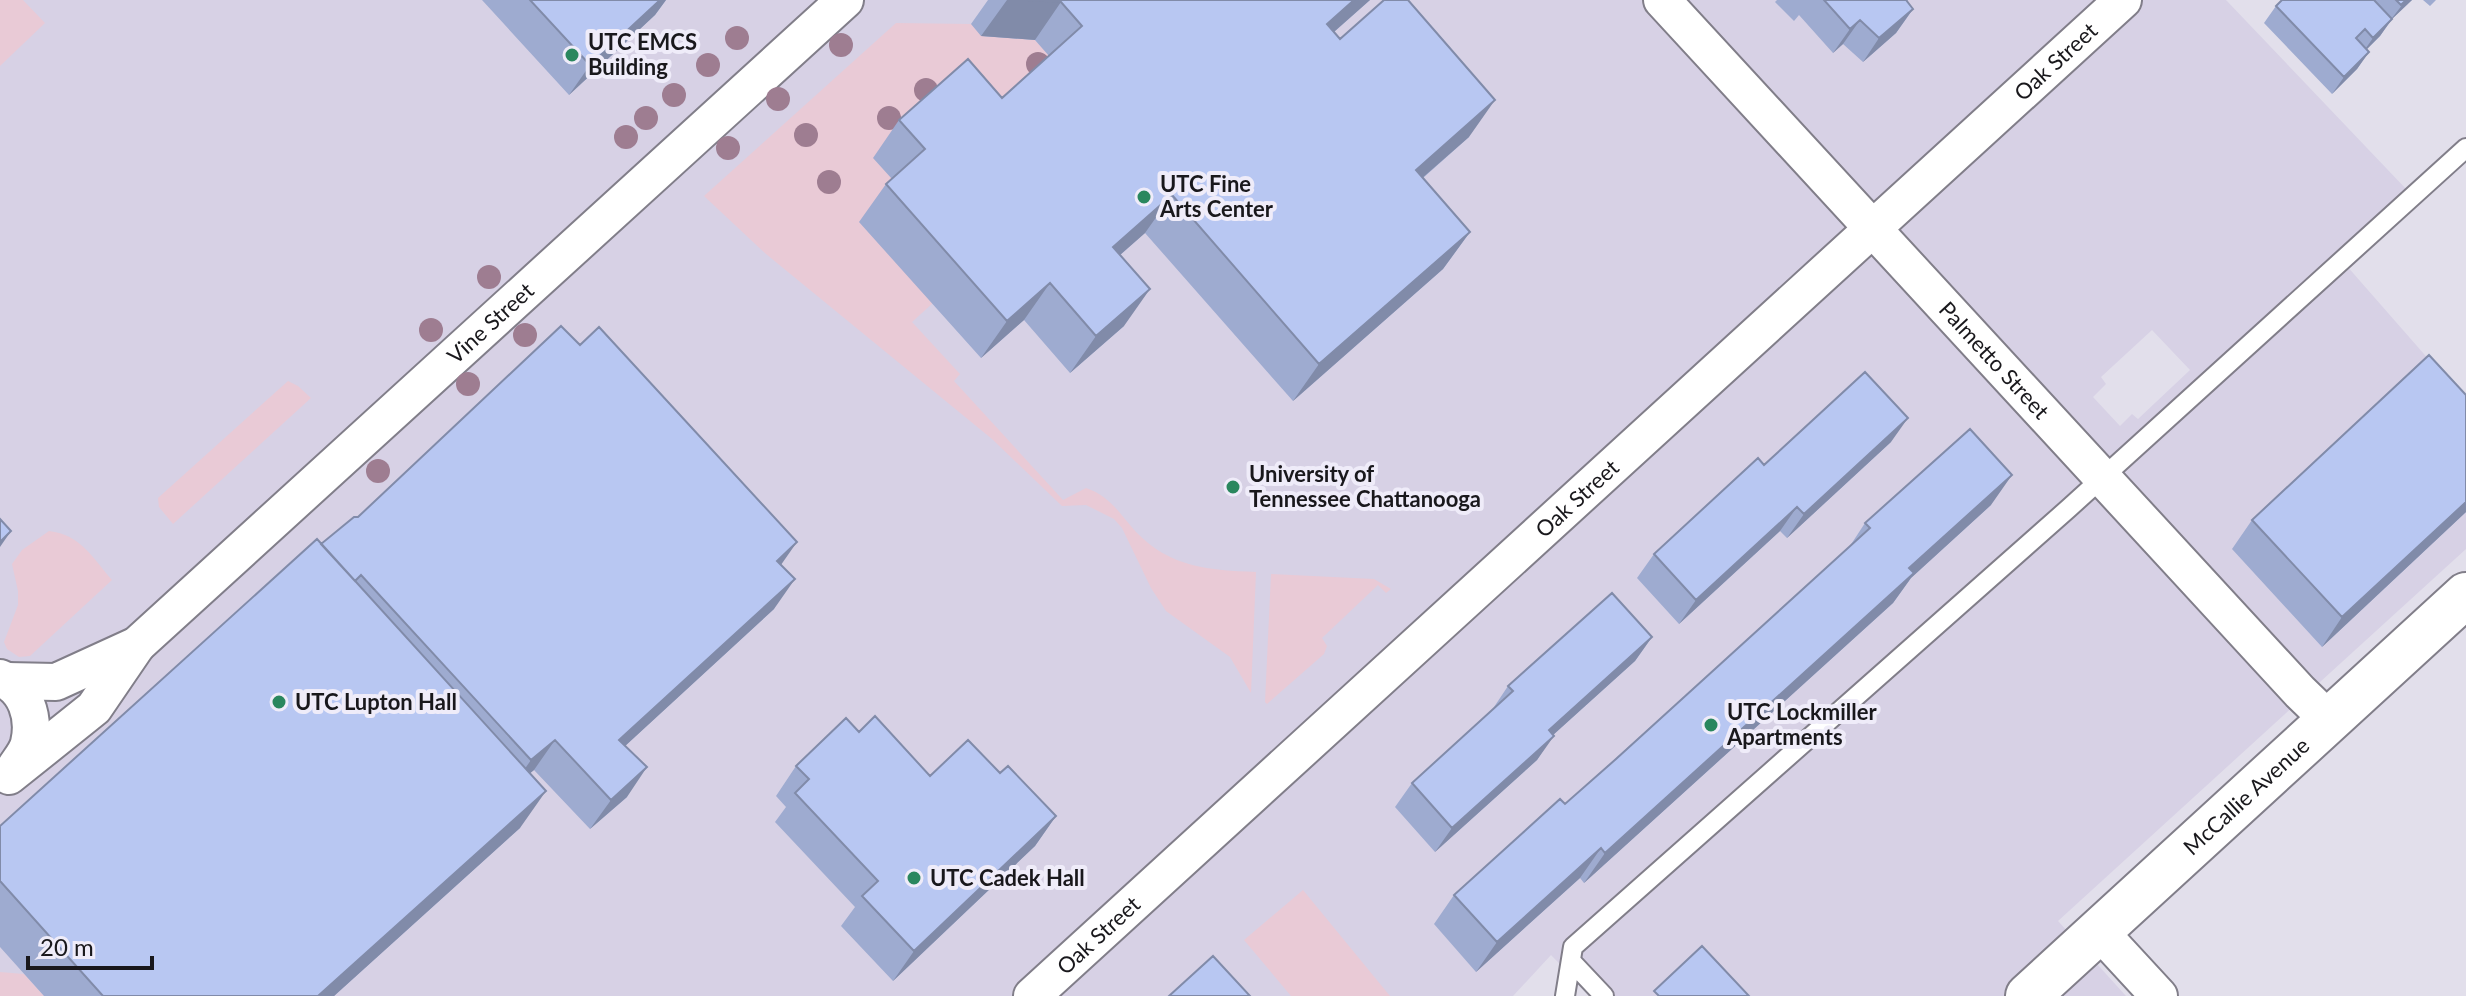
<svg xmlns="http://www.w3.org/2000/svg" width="2466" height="996" font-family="Lato,sans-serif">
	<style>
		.built { fill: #d7d1e5; fill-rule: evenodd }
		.green { fill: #e9cad6 }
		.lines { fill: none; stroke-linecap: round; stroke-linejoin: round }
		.service-casing { stroke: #817e89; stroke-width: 22 }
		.minor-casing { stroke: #817e89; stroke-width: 40 }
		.secondary-casing { stroke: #817e89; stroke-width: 48 }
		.service { stroke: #fff; stroke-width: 18 }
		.minor { stroke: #fff; stroke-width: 36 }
		.secondary { stroke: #fff; stroke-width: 44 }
		.tree { fill: #9e7d91 }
		.wall { fill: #9eabd0 }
		.shaded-wall { fill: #818ba9 }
		.building { fill: #b8c7f2; stroke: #818ba9; stroke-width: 2 }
		.poi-dot { fill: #2a875e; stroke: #efecf9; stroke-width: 3 }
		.labels { text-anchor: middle; stroke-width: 8; stroke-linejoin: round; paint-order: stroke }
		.poi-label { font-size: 22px; font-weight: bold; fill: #19181c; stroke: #efecf9; text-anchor: start }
		.street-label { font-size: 22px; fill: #19181c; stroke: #efecf9 }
	</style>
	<rect width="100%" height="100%" fill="#e2dfeb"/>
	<path class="built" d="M0,0H2226L2407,190L2339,257L2466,402V549L2058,921L2126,996H1591L1551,955L1513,996H0ZM2152,330L2190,370L2138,419L2132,414L2120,426L2093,397L2106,384L2101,377Z"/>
	<path class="green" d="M0,0H23L45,23L0,66Z
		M896,23L971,24L982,36L1035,40L1056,63L899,186L933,303L912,322L960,374L954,381L1063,500L1086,488C1110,496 1120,514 1136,532C1171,568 1209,570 1256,572L1251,693L1230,657L1166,611L1151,588L1122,528L1114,519L1086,505L1062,506L992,439L766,254L704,196Z
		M288,381L298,386L311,398L173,524L159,507L158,498Z
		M49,531C81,535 92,557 112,580L30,656L19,657L7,649L4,642L18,605V591L12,564L22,550Z
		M1271,574L1374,579L1391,589L1386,593L1378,585L1322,638L1327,646L1324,654L1267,704L1265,702Z
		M1303,890L1390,996H1291L1244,940Z
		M0,972L24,974L44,996H0Z"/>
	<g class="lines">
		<g class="service-casing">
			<path id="service" d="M1571,961L1604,996
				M1565,996L1573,947L2069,508L2466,148"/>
		</g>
		<g class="minor-casing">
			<g id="minor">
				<path id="s1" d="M1662,0L2300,692L2329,720"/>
				<path d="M0,678C26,688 35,717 29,743C27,753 18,762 13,771"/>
				<path id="s2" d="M7,681L56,682L137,645L845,0"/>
				<path d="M9,776L94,708L137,645"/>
				<path d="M2099,931L2159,996"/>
				<path id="s3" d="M1032,996L2123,0"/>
			</g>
		</g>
		<g class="secondary-casing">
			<g id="secondary">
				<path id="s4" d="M2028,996L2466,595"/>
			</g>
		</g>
		<use href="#service" class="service"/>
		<use href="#minor" class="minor"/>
		<use href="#secondary" class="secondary"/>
	</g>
	<g class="tree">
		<circle cx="737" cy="38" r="12"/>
		<circle cx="841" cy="45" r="12"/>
		<circle cx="1038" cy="64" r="12"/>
		<circle cx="708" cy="65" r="12"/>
		<circle cx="926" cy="90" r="12"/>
		<circle cx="674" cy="95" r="12"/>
		<circle cx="778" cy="99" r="12"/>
		<circle cx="646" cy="118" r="12"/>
		<circle cx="889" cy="118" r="12"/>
		<circle cx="806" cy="135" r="12"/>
		<circle cx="626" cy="137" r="12"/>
		<circle cx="728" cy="148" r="12"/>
		<circle cx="829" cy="182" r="12"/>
		<circle cx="489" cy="277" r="12"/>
		<circle cx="431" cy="330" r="12"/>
		<circle cx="525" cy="335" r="12"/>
		<circle cx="468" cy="384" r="12"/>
		<circle cx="378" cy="471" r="12"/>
	</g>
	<path class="wall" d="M482,0H666L655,15L569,95Z
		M988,0H1370L1334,32L1340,39L1469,137L1423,178L1470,232L1443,269L1293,401L1145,233L1120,255L1124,326L1070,373L1024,320L981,358L859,222L886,184L892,179L873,158L899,120L1002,98L1049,56L1035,40L981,36L971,24Z
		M1777,0H1908L1907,2L1913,9L1896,33L1863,62L1843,44L1833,53L1799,15L1794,21L1775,2Z
		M2282,0H2412L2392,19L2380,36L2366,50L2369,52L2357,69L2332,94L2264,23L2276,6Z
		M2423,0H2436L2430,6Z
		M2466,395V512L2322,647L2232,549L2252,520Z
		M1891,442L1787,538L1780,531L1679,624L1637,578L1654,554L1764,465Z
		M1991,505L1911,578L1893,603L1584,883L1580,878L1476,972L1434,924L1454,895L1565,804L1848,549L1865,523Z
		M321,544L781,565L774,609L625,746L627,797L590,829L534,770L530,773L520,828L334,996H44L0,947V826Z
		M1652,637L1635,661L1553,735L1537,760L1435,852L1395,807L1412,783L1492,710L1508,686Z
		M859,732L930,776L1000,773L1056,816L1035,846L893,981L841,926L855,907L775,822L786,807L776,796L796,766Z"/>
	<path class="shaded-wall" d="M660,0H666L655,15L569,95L590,65Z
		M1007,0H1028L1061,2L1035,40L981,36Z
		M1354,0H1370L1301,61L1327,24Z
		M2406,0H2412L2392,19L2380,36L2361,55L2373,38L2389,22Z
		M1913,9L1896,33L1863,62L1879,38Z
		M1860,20L1843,44L1833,53L1850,29Z
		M2369,52L2357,69L2332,94L2344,77Z
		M1495,100L1469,137L1389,207L1416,170Z
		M1172,195L1145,233L1087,284L1113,247Z
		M1470,232L1443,269L1293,401L1319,364Z
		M1050,283L1024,320L981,358L1007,321Z
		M1150,289L1124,326L1070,373L1096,336Z
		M1908,418L1891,442L1787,538L1804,514Z
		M2012,475L1991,505L1911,578L1893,603L1584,883L1605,853L1909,568Z
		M2466,502V512L2322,647L2342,617Z
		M1797,507L1780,531L1679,624L1696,600Z
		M11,531L0,547V542Z
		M797,542L776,572L777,561Z
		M795,579L774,609L599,770L619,740Z
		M1652,637L1635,661L1532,754L1549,730Z
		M1554,736L1537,760L1435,852L1452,828Z
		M555,740L534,770L510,790L531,760Z
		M647,767L627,797L590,829L611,800Z
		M546,791L520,828L334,996H318Z
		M1056,816L1035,846L893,981L914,951Z
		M1601,848L1580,878L1476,972L1497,942Z"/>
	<path class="building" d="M530,0H660L590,65Z
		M1028,0H1354L1327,24L1340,39L1384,0H1408L1495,100L1416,170L1470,232L1319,364L1172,195L1113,247L1150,289L1096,336L1050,283L1007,321L886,184L925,149L899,120L968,59L1002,98L1082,26L1061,2Z
		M1824,0H1906L1913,9L1879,38L1860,20L1850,29Z
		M2282,0H2374L2392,19L2373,38L2365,29L2356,38L2369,52L2344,77L2276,6Z
		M2396,0H2406L2401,5Z
		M561,326L580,345L599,327L797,542L777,561L795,579L619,740L647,767L611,800L555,740L531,760L361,575L355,581L321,544L354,517H358Z
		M2429,355L2466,395V502L2342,617L2252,520Z
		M1865,372L1908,418L1804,514L1797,507L1696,600L1654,554L1758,458L1764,465Z
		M1970,429L2012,475L1909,568L1914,573L1605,853L1601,848L1497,942L1454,895L1560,799L1565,804L1616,759L1870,528L1865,523Z
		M0,519L11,531L0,542Z
		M317,539L546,791L318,996H103L0,881V826Z
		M1612,593L1652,637L1549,730L1554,736L1452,828L1412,783L1513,691L1508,686Z
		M875,716L930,776L968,740L1000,773L1008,766L1056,816L914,951L862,896L878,881L795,793L809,779L796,766L846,718L859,732Z
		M1702,946L1749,996H1659L1654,991Z
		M1213,956L1250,996H1169Z"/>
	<g class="poi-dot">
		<circle cx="572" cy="55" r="8"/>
		<circle cx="1144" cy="197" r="8"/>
		<circle cx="1233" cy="487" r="8"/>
		<circle cx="279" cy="702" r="8"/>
		<circle cx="1711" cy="725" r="8"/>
		<circle cx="914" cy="878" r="8"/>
	</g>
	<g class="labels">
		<g class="poi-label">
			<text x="588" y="50">UTC EMCS<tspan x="588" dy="25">Building</tspan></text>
			<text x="1160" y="192">UTC Fine<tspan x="1160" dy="25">Arts Center</tspan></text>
			<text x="1249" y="482">University of<tspan x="1249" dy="25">Tennessee Chattanooga</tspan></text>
			<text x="295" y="710">UTC Lupton Hall</text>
			<text x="1727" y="720">UTC Lockmiller<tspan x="1727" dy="25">Apartments</tspan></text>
			<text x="930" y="886">UTC Cadek Hall</text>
		</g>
		<g class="street-label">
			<text dy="8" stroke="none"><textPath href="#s3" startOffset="1386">Oak Street</textPath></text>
			<text dy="8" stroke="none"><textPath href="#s2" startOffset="616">Vine Street</textPath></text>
			<text dy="8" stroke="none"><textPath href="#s1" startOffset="490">Palmetto Street</textPath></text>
			<text dy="8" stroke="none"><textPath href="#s3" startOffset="738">Oak Street</textPath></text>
			<text dy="8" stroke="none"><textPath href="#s4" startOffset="296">McCallie Avenue</textPath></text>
			<text dy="8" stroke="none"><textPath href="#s3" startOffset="90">Oak Street</textPath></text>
		</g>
	</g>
	<path d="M28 956v12h124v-12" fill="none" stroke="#19181c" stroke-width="4"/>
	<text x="40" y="956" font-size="24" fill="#19181c" stroke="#efecf9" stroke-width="6" paint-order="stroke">20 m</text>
</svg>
